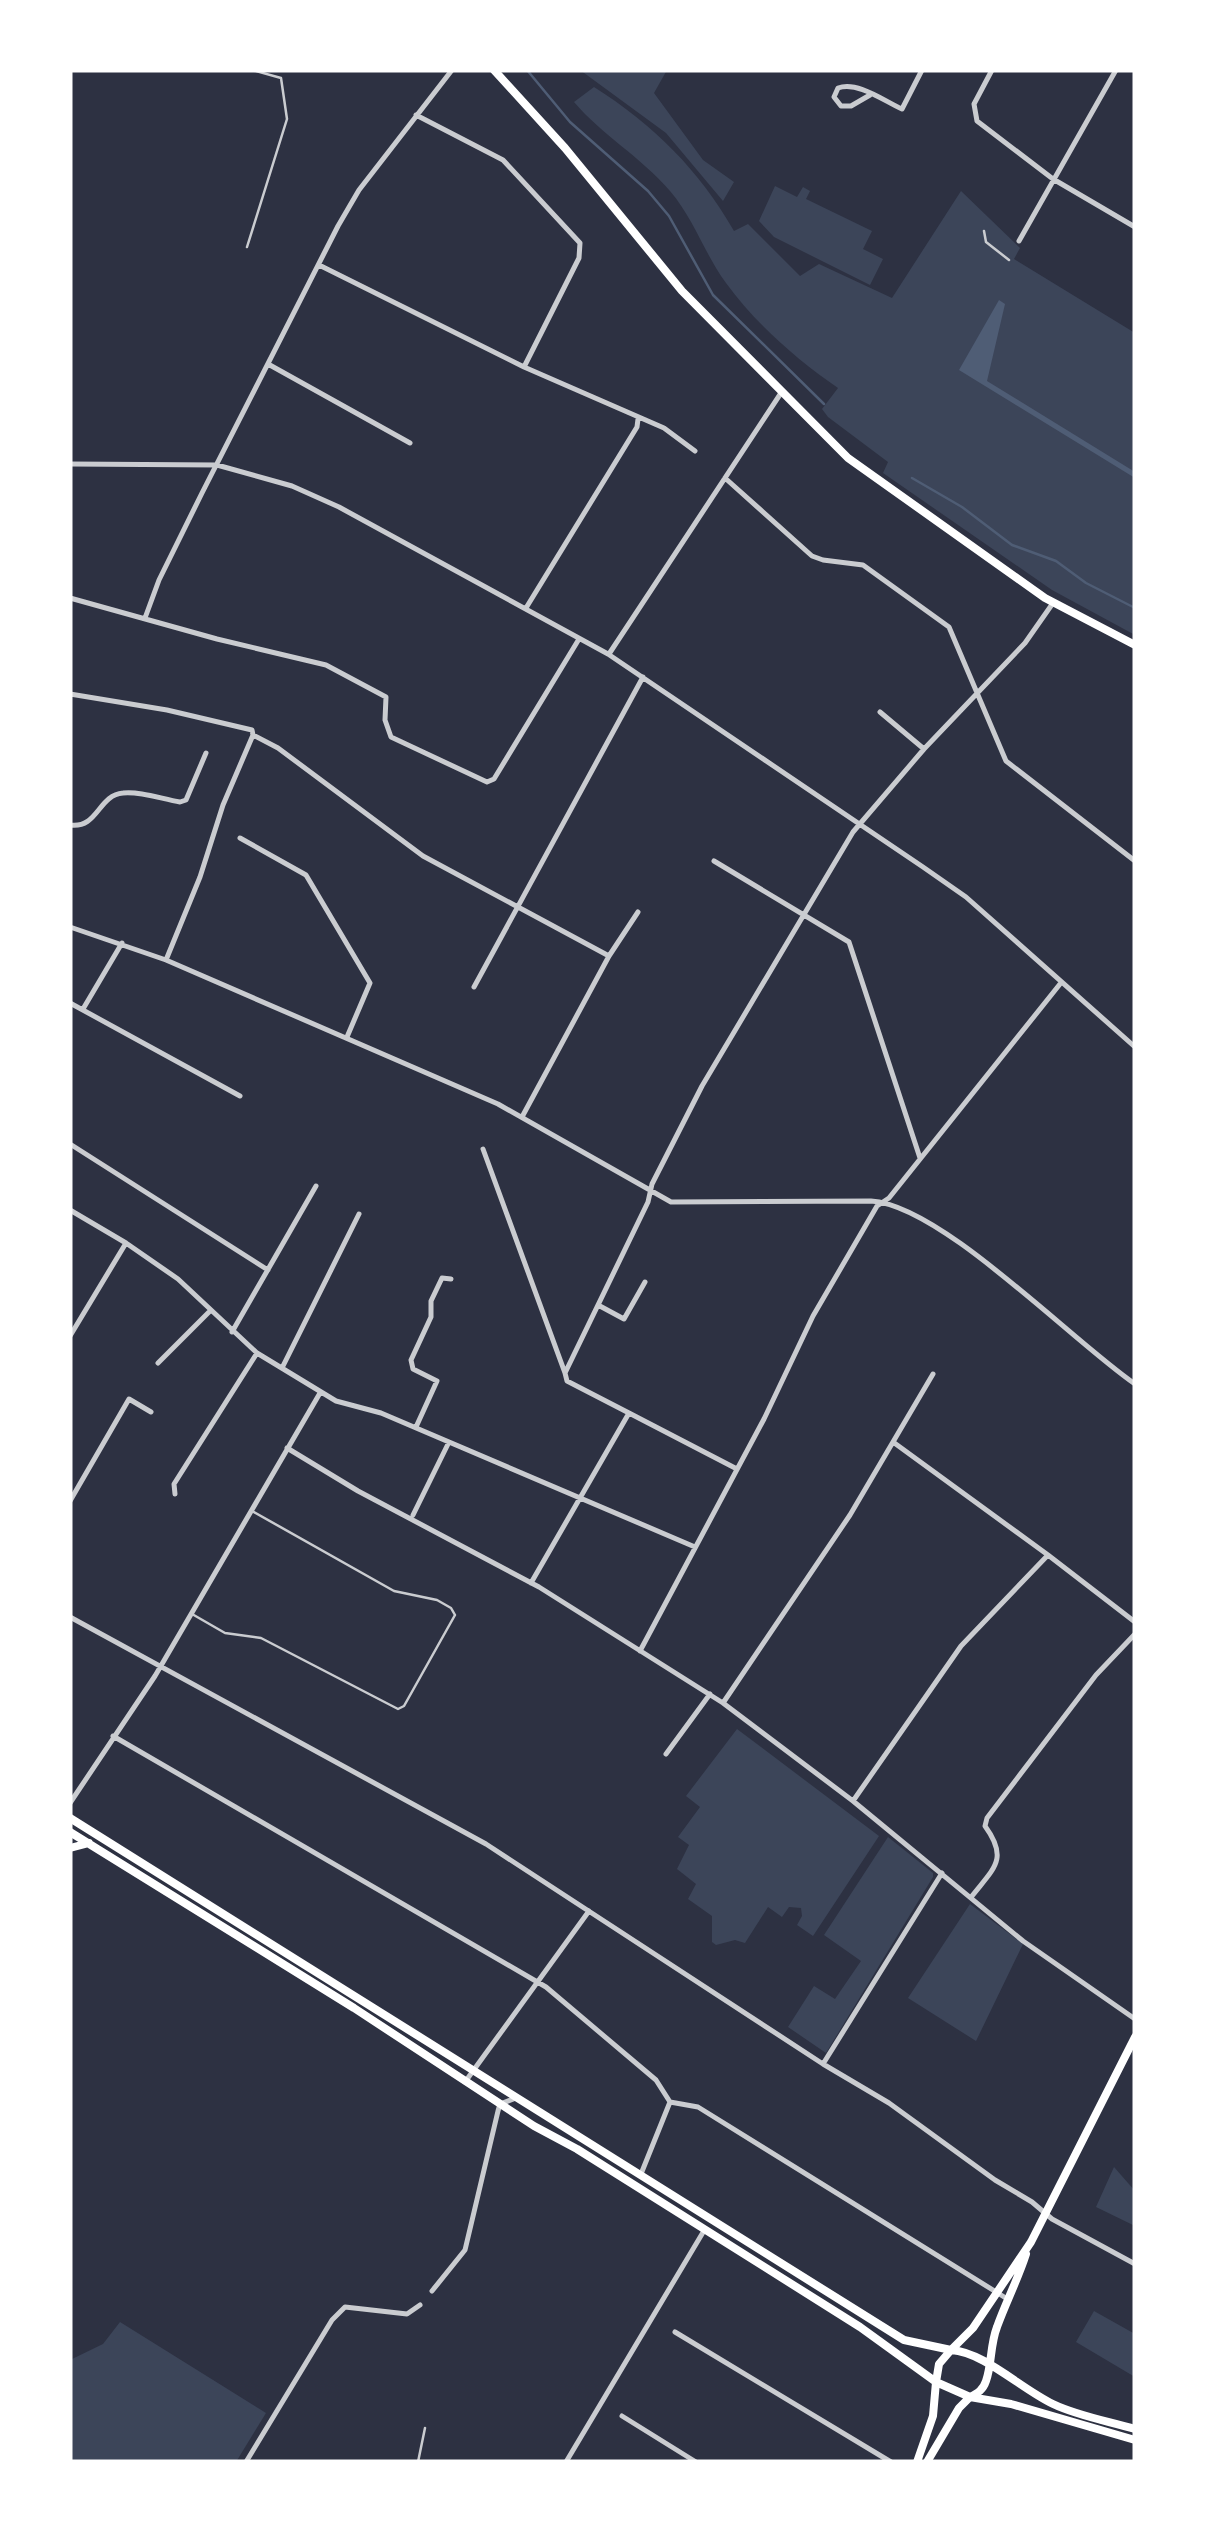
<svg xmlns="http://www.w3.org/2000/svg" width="1205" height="2532" font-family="'DM Sans',sans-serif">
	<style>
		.green { fill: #3c4559 }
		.water { fill: #4f5d75 }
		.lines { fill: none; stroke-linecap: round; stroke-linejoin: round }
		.stream { stroke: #4f5d75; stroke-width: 2.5 }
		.service { stroke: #caccd0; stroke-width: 2.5 }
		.minor { stroke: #caccd0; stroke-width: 5 }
		.secondary { stroke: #fff; stroke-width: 8 }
	</style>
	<rect width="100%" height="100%" fill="#2d3142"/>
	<path class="green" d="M580,70H667L654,93L703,160L734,182L723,201L666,133Z
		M594,87C654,125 699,170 734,231L748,224L800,276L819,264L892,298L961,191L1020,248L1014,259L1135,333V635L1052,590L883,473L888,462L828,417L822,409L838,388C797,360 755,323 726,283C704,253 694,219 670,191C641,157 602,135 574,102Z
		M775,186L797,197L803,187L810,191L806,199L872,231L863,249L883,259L870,285L774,237L759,221Z
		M737,1729L879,1836L813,1936L797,1925L802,1916L801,1908L789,1907L782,1917L768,1907L745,1943L735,1940L716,1945L712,1942V1916L688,1899L696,1884L677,1869L689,1845L678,1837L700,1807L686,1796Z
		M888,1837L933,1873V1877L826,2053L788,2027L814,1986L835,1999L861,1961L824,1935Z
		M970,1904L1023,1944L976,2041L908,1998Z
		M1114,2167L1135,2191V2226L1096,2207Z
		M1094,2311L1135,2334V2377L1076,2342Z
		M120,2322L266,2413L236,2462H70V2360L103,2344Z"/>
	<path class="water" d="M999,300L1005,304L987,381L1135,472V478L959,370Z"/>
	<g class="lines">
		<path class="stream" d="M527,70L570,122L648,191L669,216L713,295L824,404
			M912,478L962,507L1012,545L1056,561L1086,583L1135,608"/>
		<path class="service" d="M984,231L986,242L1009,260
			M247,247L287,119L281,78L252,70
			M192,1614L225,1633L261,1638L398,1709L404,1706L455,1615L451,1608L437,1600L394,1591L252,1511
			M418,2462L425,2428"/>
		<path class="minor" d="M992,70L974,104L977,121L1053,179L1135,227
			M870,95L851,106H841L834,97L838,88C858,81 884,101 902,109L922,70
			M416,115L503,160L580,243L579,258L524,367
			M1019,241L1116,70
			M319,265L524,367L664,428L695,451
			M268,364L410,443
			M70,464L217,465L292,486L339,507L608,654L923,867L966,897L1135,1047
			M725,478L812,556L823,560L863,565L949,627L1006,761L1135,861
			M70,598L217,639L326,665L386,697L385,720L391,737L487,782L494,779L579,639
			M526,608L637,427L638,419
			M145,618L159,580L202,493L338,226L359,190L452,70
			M609,654L781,393
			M70,694L167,710L252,730L253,735L223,805L200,877L166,960
			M880,712L924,749
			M253,735L278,748L423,856L609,956
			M70,825C98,829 98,795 123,793C140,791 162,799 180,802L186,800L206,753
			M240,838L306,875L370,983L347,1037
			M714,861L849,942L920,1158
			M70,927L166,960L498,1104L671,1202L871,1201C941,1205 1072,1341 1135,1384
			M474,987L643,677
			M70,1003L240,1096
			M83,1009L122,943
			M522,1117L609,956L638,912
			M70,1144L268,1270
			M483,1149L565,1373
			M70,1210L126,1243L178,1279L257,1353L336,1401L381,1413L695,1547
			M598,1305L624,1319L645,1282
			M232,1332L316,1186
			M70,1336L126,1243
			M158,1363L209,1312
			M282,1368L359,1214
			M629,1413L737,1469
			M416,1427L437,1381L413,1369L411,1360L431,1317V1301L442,1278L451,1279
			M893,1442L1048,1555
			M287,1448L358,1491L539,1587L723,1703L853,1801L1023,1941L1135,2019
			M175,1494L174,1484L257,1353
			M70,1501L129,1399L151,1412
			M413,1515L449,1442
			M531,1583L629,1413L567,1381L565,1373L648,1202L652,1184L702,1086L853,832L924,749L1025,643L1053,603
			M70,1617L486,1844L823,2064L889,2103L995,2180L1032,2202L1052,2219L1135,2264
			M640,1651L764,1419L813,1316L877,1206L889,1198L1060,984
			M723,1703L850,1515L933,1374
			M113,1736L546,1987L656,2080L670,2102L698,2107L1009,2300
			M666,1754L710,1694
			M853,1801L961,1646L1048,1555L1135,1622
			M70,1803L155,1676L320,1393
			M972,1896C994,1868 1009,1859 985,1826L987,1818L1096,1675L1135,1634
			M823,2064L942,1873
			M465,2082L589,1911
			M641,2174L670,2102
			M432,2291L465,2250L498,2111L500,2104L516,2098
			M675,2332L891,2462
			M622,2416L696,2462
			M246,2462L332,2320L345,2307L407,2314L420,2305
			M566,2462L705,2229"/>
		<path class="secondary" d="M494,70L565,148L682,291L848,458L1045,598L1135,645
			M70,1818L904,2340L951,2350L973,2328L1031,2242L1135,2037
			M70,1832L354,2008L534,2126L577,2149L860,2327L936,2382L933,2416L917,2462
			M70,1848L89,1843
			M1026,2254C1018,2279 1006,2302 997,2327C990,2345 992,2364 986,2381C983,2390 978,2393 970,2397L936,2382L939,2364L951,2350C984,2352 1021,2389 1053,2404C1078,2416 1108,2421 1135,2429
			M927,2462L959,2408L970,2397L1011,2404L1135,2440"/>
	</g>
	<rect width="1205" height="2532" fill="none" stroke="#ffffff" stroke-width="145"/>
</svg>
